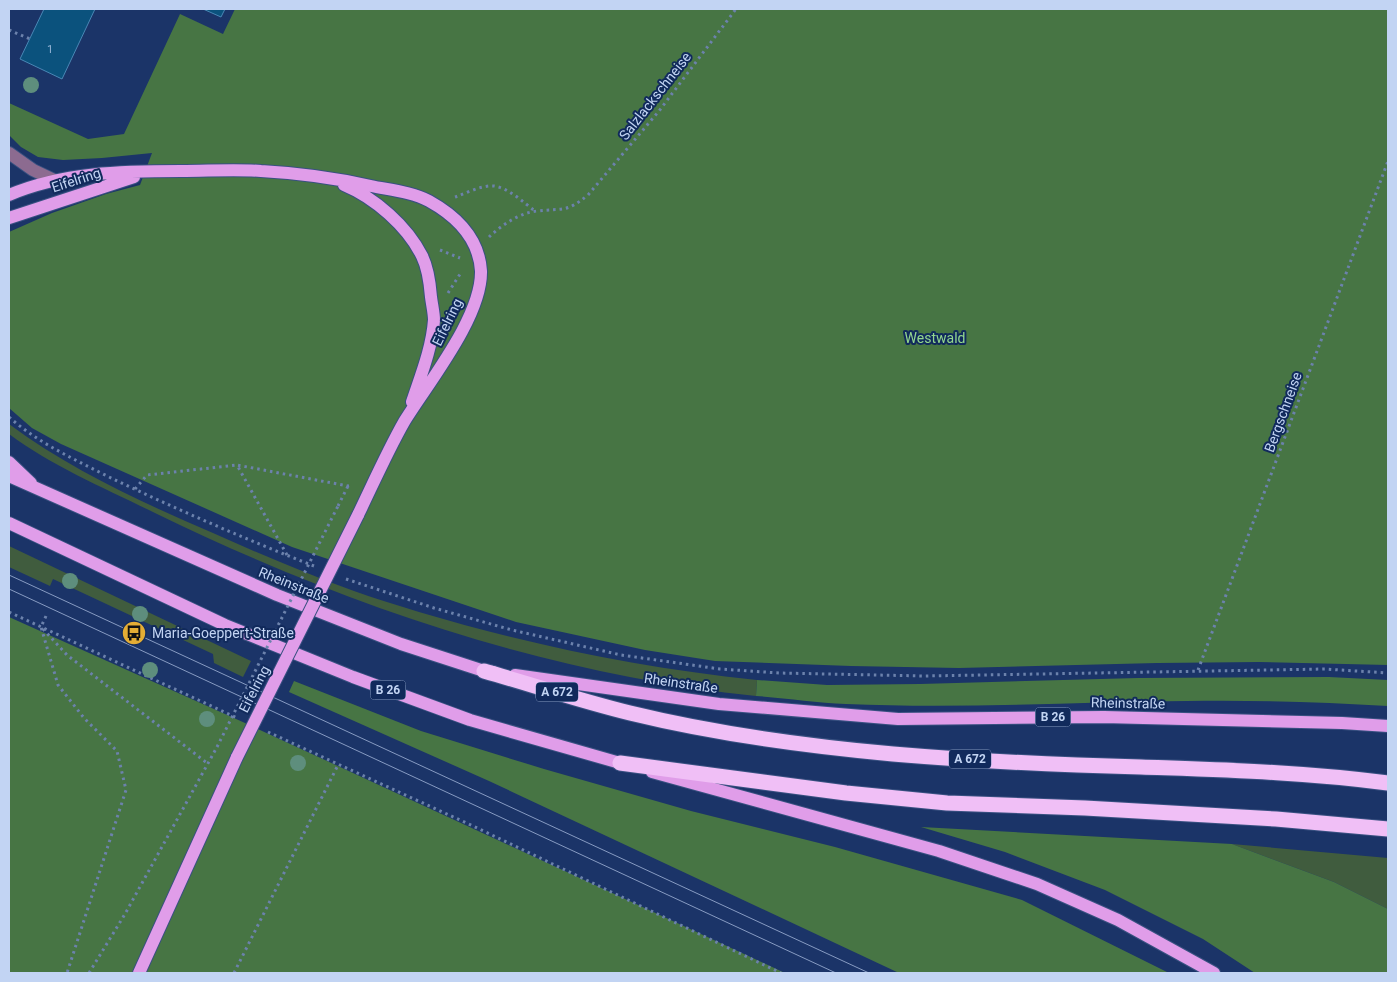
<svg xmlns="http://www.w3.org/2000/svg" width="1397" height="982" font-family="Roboto,sans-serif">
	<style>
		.green { fill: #405c3e }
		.forest { fill: #477544 }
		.building { fill: #0b527d; stroke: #4987b5 }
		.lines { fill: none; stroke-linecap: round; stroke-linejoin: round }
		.minor-casing { stroke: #395181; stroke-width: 14 }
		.major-casing { stroke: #395181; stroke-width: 14 }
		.highway-casing { stroke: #395181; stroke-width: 17 }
		.path { stroke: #6c82ac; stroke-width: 3; stroke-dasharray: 2.5 4; stroke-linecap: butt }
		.minor { stroke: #8c6b90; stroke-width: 12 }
		.major { stroke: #e09de9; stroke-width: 12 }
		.highway { stroke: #f0bff6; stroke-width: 15 }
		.tram { stroke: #879bc2; stroke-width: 1 }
		.major-bridge-casing { stroke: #395181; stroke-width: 14; stroke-linecap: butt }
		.path-bridge { stroke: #6c82ac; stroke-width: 3; stroke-dasharray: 2.5 4; stroke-linecap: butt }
		.major-bridge { stroke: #e09de9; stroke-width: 12 }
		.tree { fill: #5e8e7d }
		.labels { text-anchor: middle; stroke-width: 4; stroke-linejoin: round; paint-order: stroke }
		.number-label { font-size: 11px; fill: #94b4d6 }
		.shield { fill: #112a5c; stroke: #8da1c6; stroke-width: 1 }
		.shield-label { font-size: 12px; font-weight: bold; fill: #c2d4f3 }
		.street-label { font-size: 14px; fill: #c2d4f3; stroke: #112a5c }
		.park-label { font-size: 14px; fill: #94d78e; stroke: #112a5c }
		.poi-label { font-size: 14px; fill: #c2d4f3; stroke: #112a5c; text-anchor: start }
	</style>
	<rect width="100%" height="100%" fill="#1b3468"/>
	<path class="green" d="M9,424C71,470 143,503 213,533C260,554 307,574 354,591C376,599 398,605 419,612C530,645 642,668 757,680L756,696C547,674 344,605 157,514C107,489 53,467 9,434Z
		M9,546L251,661L243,677L214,663L213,654L53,579L50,586L9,567Z
		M1232,844L1388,858V909L1334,882Z"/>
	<path class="forest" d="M235,9H1388V665L1259,662L1157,663L959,668L851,666L715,661L645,650L516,622L292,547L61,444L32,428L9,408V232L52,213L106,194L140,185L152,153L102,158L63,160L38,157L21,147L9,135V103L88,139L124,134L180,14L223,34Z
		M9,617L245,723L785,973H9Z
		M1329,677L1388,680V706C1322,702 1254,700 1187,701C1074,702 960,709 846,704C816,703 786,698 756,696L757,680L827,685L920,684L1138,678Z
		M294,681L421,731L544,769L691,811L835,847L1022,900L1169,973H899L489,781L289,692Z
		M921,827L1232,844L1334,882L1388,909V973H1255L1203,939L1105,890L1005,852Z"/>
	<path class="building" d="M44,9H95L62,79L20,59Z
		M203,9H225L221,17Z"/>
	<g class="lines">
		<g class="minor-casing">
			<path id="minor" d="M9,153L33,170L54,180"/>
		</g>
		<g class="major-casing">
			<path id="major" d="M344,185C375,198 407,226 422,256C428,268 430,284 431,297C432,305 434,313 434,320C432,348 421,375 412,402
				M9,195C63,172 123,171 181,171C208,171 235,169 261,171C298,173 335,178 371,186C390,190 412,192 429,201C456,216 479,238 481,271C482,317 428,383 404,422C387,452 373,484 358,515
				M9,218L134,177
				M9,462L31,483
				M9,476L277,595L401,644L484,671L493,672
				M9,523L225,625L353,677L470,720L627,765
				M515,675L719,704L898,719L1104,717L1342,723L1388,726
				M652,772L939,851L1037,884L1118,920L1214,973
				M139,973L237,757"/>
		</g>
		<g class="highway-casing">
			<path id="highway" d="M484,671C533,685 581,701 630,713C716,734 805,746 893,754C975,761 1058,765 1141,767C1224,770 1306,772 1388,783
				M620,763L846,793L947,803L1085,808L1276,819L1388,829"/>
		</g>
		<path class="path" d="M9,30L30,39
			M455,197C467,193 481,185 494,186C509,188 524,203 535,211
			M489,237C502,225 519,213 537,211C563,208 566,213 588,195L659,111L736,9
			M440,250L460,258
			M448,293L462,271
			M9,417C38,443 74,459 109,477C176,509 245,539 314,566
			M135,489L147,475L237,465
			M338,506L348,486
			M287,555L237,465L348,486L353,485
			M346,579L434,608L512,630L621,655L720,669L779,673L925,676L1325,669L1388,673
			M9,612L237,718
			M46,616L41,627L58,685L84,718L117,751L126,790L67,973
			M43,629L67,655L207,763
			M1198,670L1388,161
			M268,732L473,826L781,973
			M89,973L125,914L217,747
			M234,973L338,765"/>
		<use href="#minor" class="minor"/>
		<use href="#major" class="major"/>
		<use href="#highway" class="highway"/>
		<path class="tram" d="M9,575L869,973
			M9,589L836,973"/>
		<g class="major-bridge-casing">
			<path id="major-bridge" d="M237,757L358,515"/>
		</g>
		<path class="path-bridge" d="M217,747L338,506"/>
		<use href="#major-bridge" class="major-bridge"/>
	</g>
	<g class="tree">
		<circle cx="31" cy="85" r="8"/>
		<circle cx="70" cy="581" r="8"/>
		<circle cx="140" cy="614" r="8"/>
		<circle cx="150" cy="670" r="8"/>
		<circle cx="207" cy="719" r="8"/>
		<circle cx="298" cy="763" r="8"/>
	</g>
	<defs>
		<g id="bus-disc" transform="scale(1.25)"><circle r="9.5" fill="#e4ad35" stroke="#112a5c"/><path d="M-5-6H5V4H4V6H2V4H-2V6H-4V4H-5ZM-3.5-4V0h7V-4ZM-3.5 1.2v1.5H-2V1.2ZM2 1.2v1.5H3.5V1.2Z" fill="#111"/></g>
	</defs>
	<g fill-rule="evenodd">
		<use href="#bus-disc" x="134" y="633"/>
	</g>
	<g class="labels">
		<g class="number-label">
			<text x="50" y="53">1</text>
		</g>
		<g class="shield">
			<rect x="370.5" y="680.5" width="35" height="19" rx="4"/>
			<rect x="536" y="682.5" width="42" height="19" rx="4"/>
			<rect x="1035.5" y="707.5" width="35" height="19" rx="4"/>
			<rect x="949" y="749.5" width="42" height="19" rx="4"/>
		</g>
		<g class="shield-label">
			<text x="388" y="694">B 26</text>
			<text x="557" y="696">A 672</text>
			<text x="1053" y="721">B 26</text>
			<text x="970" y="763">A 672</text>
		</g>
		<g class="street-label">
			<text transform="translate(655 96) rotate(-52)" y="5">Salzlackschneise</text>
			<text transform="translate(76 180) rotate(-18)" y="5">Eifelring</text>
			<text transform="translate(447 322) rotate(-64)" y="5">Eifelring</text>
			<text transform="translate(1283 412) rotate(-70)" y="5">Bergschneise</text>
			<text transform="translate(294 585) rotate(22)" y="5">Rheinstraße</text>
			<text transform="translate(681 683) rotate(8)" y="5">Rheinstraße</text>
			<text transform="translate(254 689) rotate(-63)" y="5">Eifelring</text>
			<text transform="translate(1128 703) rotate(1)" y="5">Rheinstraße</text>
		</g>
		<g class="park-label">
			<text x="935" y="343">Westwald</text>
		</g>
		<g class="poi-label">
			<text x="152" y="638">Maria-Goeppert-Straße</text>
		</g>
	</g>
	<rect width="1397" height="982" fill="none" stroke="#c2d4f3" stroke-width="20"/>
</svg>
